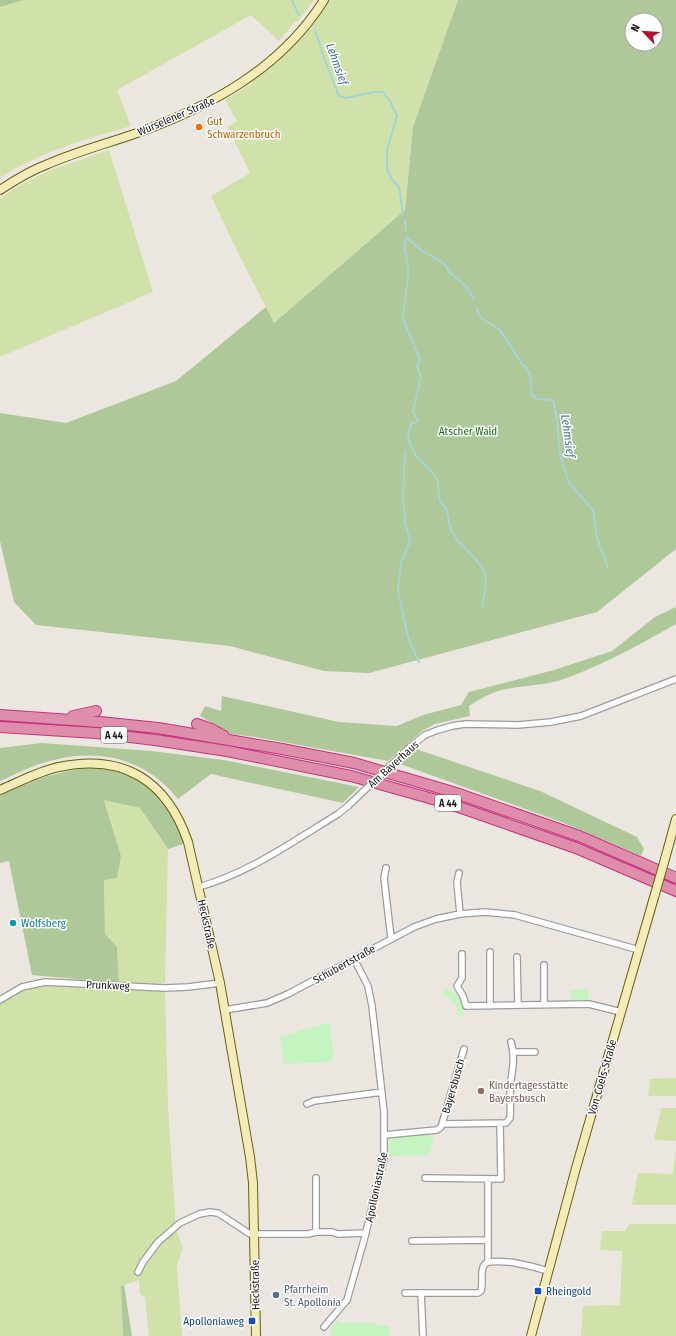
<svg xmlns="http://www.w3.org/2000/svg" width="676" height="1336" font-family="'Fira Sans Condensed',sans-serif">
	<style>
		.grass { fill: #d0e2aa }
		.forest { fill: #afc899; fill-rule: evenodd }
		.park { fill: #c5f4c0 }
		.lines { fill: none; stroke-linecap: round; stroke-linejoin: round }
		.stream { stroke: #a5d4d6; stroke-width: 2 }
		.minor-casing { stroke: #9c9c9c; stroke-width: 8 }
		.secondary-casing { stroke: #66600d; stroke-width: 10 }
		.motorway-casing { stroke: #c6327f; stroke-width: 12 }
		.minor { stroke: #fff; stroke-width: 5.5 }
		.secondary { stroke: #f3ebb8; stroke-width: 8 }
		.motorway { stroke: #de8eab; stroke-width: 10 }
		.minor-bridge-casing { stroke: #9c9c9c; stroke-width: 8; stroke-linecap: butt }
		.secondary-bridge-casing { stroke: #66600d; stroke-width: 10; stroke-linecap: butt }
		.minor-bridge { stroke: #fff; stroke-width: 5.5 }
		.secondary-bridge { stroke: #f3ebb8; stroke-width: 8 }
		.food-dot { fill: #e8710a; stroke: #fff; stroke-width: 1.5 }
		.culture-dot { fill: #0f9aa8; stroke: #fff; stroke-width: 1.5 }
		.education-dot { fill: #8d6e63; stroke: #fff; stroke-width: 1.5 }
		.transit-dot { fill: #1a4fb4; stroke: #fff; stroke-width: 1.5 }
		.service-dot { fill: #5c6f8a; stroke: #fff; stroke-width: 1.5 }
		.labels { text-anchor: middle; stroke-width: 3; stroke-linejoin: round; paint-order: stroke }
		.shield { fill: #fff; stroke: #5f5f5f; stroke-width: 1 }
		.shield-label { font-size: 10px; font-weight: bold; fill: #1b1b1b }
		.street-label { font-size: 11px; fill: #1b1b1b; stroke: #fff }
		.food-label { font-size: 11px; fill: #c56008; stroke: #fff; text-anchor: start }
		.park-label { font-size: 11px; fill: #1c6e14; stroke: #fff }
		.culture-label { font-size: 11px; fill: #0d838f; stroke: #fff; text-anchor: start }
		.education-label { font-size: 11px; fill: #785e54; stroke: #fff; text-anchor: start }
		.service-label { font-size: 11px; fill: #4e5e75; stroke: #fff; text-anchor: start }
		.transit-label { font-size: 11px; fill: #164399; stroke: #fff; text-anchor: start }
		.water-label { font-size: 12px; font-style: italic; fill: #4a7b93; stroke: #fff }
	</style>
	<rect width="100%" height="100%" fill="#ece6e1"/>
	<path class="grass" d="M24,0H314L298,21L295,22L279,41L251,15L117,90L131,126C86,139 40,152 0,178V7Z
		M328,0H458L413,127L405,210L274,323L238,253L211,196L250,173L228,127L237,121L225,100L253,83L251,81L274,63Z
		M109,150L153,292L0,357V198L22,184L51,170Z
		M104,799L140,808L168,849L165,983H119L117,947L105,934L104,879L117,877L121,856Z
		M45,985L165,989L168,1105L176,1229L183,1248L177,1266L182,1336H149L145,1297L140,1294L139,1280L121,1286L123,1336H0V1004L24,989Z
		M676,1078V1096H648L650,1079Z
		M661,1108H676V1141L654,1140Z
		M676,1148V1205H632L638,1173L673,1174Z
		M629,1224H676V1336H581L583,1306L620,1305L622,1251L600,1250L602,1231H625Z"/>
	<path class="forest" d="M0,0H24L0,7Z
		M458,0H676V549L597,612L369,673L324,671L230,646L36,625L14,602L0,541V413L66,423L176,381L266,307L274,323L405,210L413,127ZM632,20H656V44H632Z
		M676,607V624C639,645 605,664 564,679C544,686 522,685 502,690C490,693 479,699 469,706L470,716L435,724L422,731L388,761L255,737L231,734L200,716L205,706L221,711L222,696L339,722L397,726L423,715L461,705L469,692L554,670L612,651L655,617Z
		M42,743L151,751L224,760L359,787L343,803L211,774L178,799C147,760 102,748 54,760C35,764 18,773 0,781V748Z
		M416,749L540,791L637,837L644,849L641,856L564,823L400,764Z
		M81,768C139,768 166,790 184,844L168,849L140,808L104,800L121,856L117,878L104,880L105,934L117,947L119,983L32,975L9,861L0,863V795L44,777Z
		M124,1285L132,1336H123L121,1286Z"/>
	<path class="park" d="M445,989C459,992 464,1003 464,1016H457V1007L442,992Z
		M570,990H588V1002H572Z
		M330,1022L333,1056L332,1062L284,1064L280,1037Z
		M430,1133V1137H434L429,1155L388,1156L389,1138Z
		M338,1320L340,1323H376V1325L389,1326L390,1336H331L332,1326Z"/>
	<g class="lines">
		<path class="stream" d="M292,0L299,15
			M315,30L323,55L339,96L346,98L373,92H383L390,101L397,116L387,150V169L392,180L399,187L403,215
			M405,221L406,232
			M406,237L421,250L445,264L449,272L467,287L474,299
			M407,238L404,243L408,266V276L403,319L413,343
			M477,309L480,317L500,330L522,364C533,371 531,383 531,394L537,399L553,400L557,420L560,454L569,483L593,510L597,538L608,568
			M414,346L420,360L417,366L421,377L413,412L418,420L415,423H411L408,436L410,444L416,456L433,473L438,482L439,498L441,503L446,508L451,530L459,542L478,562L485,573L486,584L482,607
			M405,451L403,495L405,522L410,541L401,562L398,591L408,637L419,662"/>
		<g class="minor-casing">
			<path id="minor" d="M410,747L425,735L438,730L452,726L465,724L518,725L551,722L581,716L676,679
				M386,868L384,878L391,938
				M459,873L457,882L460,914
				M199,887C249,873 294,841 338,814L348,806
				M490,952V1006
				M462,954V978L457,986L463,996L466,1006L589,1004L621,1012
				M517,957L518,1005
				M0,1000L22,987L45,982L165,988L188,987L220,983
				M544,1004V965
				M225,1010L267,1003L288,994L414,927L436,919L460,914L485,912L515,915L639,950
				M514,1052H535
				M307,1104L314,1101L382,1092
				M442,1124L464,1049
				M384,1135L437,1130L441,1127L442,1124L506,1123L510,1118C511,1106 509,1092 511,1080C513,1067 515,1055 511,1042
				M425,1178L501,1179L500,1123
				M488,1179V1262C509,1260 527,1265 548,1271
				M316,1232V1178
				M412,1241L488,1240
				M138,1272L143,1262L158,1242L180,1223L199,1214L210,1212L218,1213L250,1234H308L316,1232H332L338,1234L366,1233
				M405,1293H478L481,1291C484,1282 478,1266 488,1262
				M421,1293L423,1336
				M324,1327L347,1300L364,1240L384,1159V1112L372,1006L368,986L354,959"/>
		</g>
		<g class="secondary-casing">
			<path id="secondary" d="M0,190C15,180 32,170 48,164C78,151 109,143 140,132C213,105 281,68 324,0
				M0,790C19,782 39,771 59,767C124,753 167,781 188,842L220,983L250,1157L253,1183L256,1336
				M665,859L676,819
				M531,1336L576,1168L655,894"/>
		</g>
		<g class="motorway-casing">
			<path id="motorway" d="M0,715L100,722L158,728L282,749L354,763L453,792L579,836L676,878
				M73,716L96,711
				M197,724L211,729L224,736
				M0,727L96,733L155,740L227,751L351,776L447,803L576,848L676,891"/>
		</g>
		<use href="#minor" class="minor"/>
		<use href="#secondary" class="secondary"/>
		<use href="#motorway" class="motorway"/>
		<g class="minor-bridge-casing">
			<path id="minor-bridge" d="M348,806L410,747"/>
		</g>
		<g class="secondary-bridge-casing">
			<path id="secondary-bridge" d="M655,894L665,859"/>
		</g>
		<use href="#minor-bridge" class="minor-bridge"/>
		<use href="#secondary-bridge" class="secondary-bridge"/>
	</g>
	<circle class="food-dot" cx="199" cy="127" r="4"/>
	<circle class="culture-dot" cx="13" cy="923" r="4"/>
	<circle class="education-dot" cx="481" cy="1091" r="4"/>
	<g class="transit-dot">
		<rect x="534" y="1287" width="8" height="8" rx="2"/>
		<rect x="248" y="1317" width="8" height="8" rx="2"/>
	</g>
	<circle class="service-dot" cx="276" cy="1295" r="4"/>
	<g class="labels">
		<g class="shield">
			<rect x="101" y="727" width="26" height="16" rx="3"/>
			<rect x="435" y="795" width="26" height="16" rx="3"/>
		</g>
		<g class="shield-label">
			<text x="114" y="739">A 44</text>
			<text x="448" y="807">A 44</text>
		</g>
		<g class="street-label">
			<text transform="translate(176 116) rotate(-23)" y="4">Würselener Straße</text>
			<text transform="translate(393 764) rotate(-42)" y="4">Am Bayerhaus</text>
			<text transform="translate(207 924) rotate(78)" y="4">Heckstraße</text>
			<text transform="translate(344 964) rotate(-29)" y="4">Schubertstraße</text>
			<text transform="translate(108 985) rotate(2)" y="4">Prunkweg</text>
			<text transform="translate(602 1077) rotate(-74)" y="4">Von-Coels-Straße</text>
			<text transform="translate(453 1086) rotate(-74)" y="4">Bayersbusch</text>
			<text transform="translate(376 1187) rotate(-78)" y="4">Apolloniastraße</text>
			<text transform="translate(255 1285) rotate(-91)" y="4">Heckstraße</text>
		</g>
		<g class="food-label">
			<text x="207" y="125">Gut<tspan x="207" dy="13">Schwarzenbruch</tspan></text>
		</g>
		<g class="park-label">
			<text x="468" y="435">Atscher Wald</text>
		</g>
		<g class="culture-label">
			<text x="21" y="927">Wolfsberg</text>
		</g>
		<g class="education-label">
			<text x="489" y="1089">Kindertagesstätte<tspan x="489" dy="13">Bayersbusch</tspan></text>
		</g>
		<g class="service-label">
			<text x="284" y="1293">Pfarrheim<tspan x="284" dy="13">St. Apollonia</tspan></text>
		</g>
		<g class="transit-label">
			<text x="546" y="1295">Rheingold</text>
			<text x="244" y="1325" text-anchor="end">Apolloniaweg</text>
		</g>
		<g class="water-label">
			<text transform="translate(337 64) rotate(70)" y="4">Lehmsief</text>
			<text transform="translate(568 436) rotate(82)" y="4">Lehmsief</text>
		</g>
	</g>
	<g transform="translate(644 32) rotate(295)"><circle r="19" fill="#ffffff" stroke="#a4a4a4"/>
	<path d="M0-3L7 15L0 10L-7 15Z" fill="#b5112e"/>
	<text y="-6" font-size="11" font-weight="bold" text-anchor="middle" fill="#1b1b1b">N</text>
	</g>
</svg>
